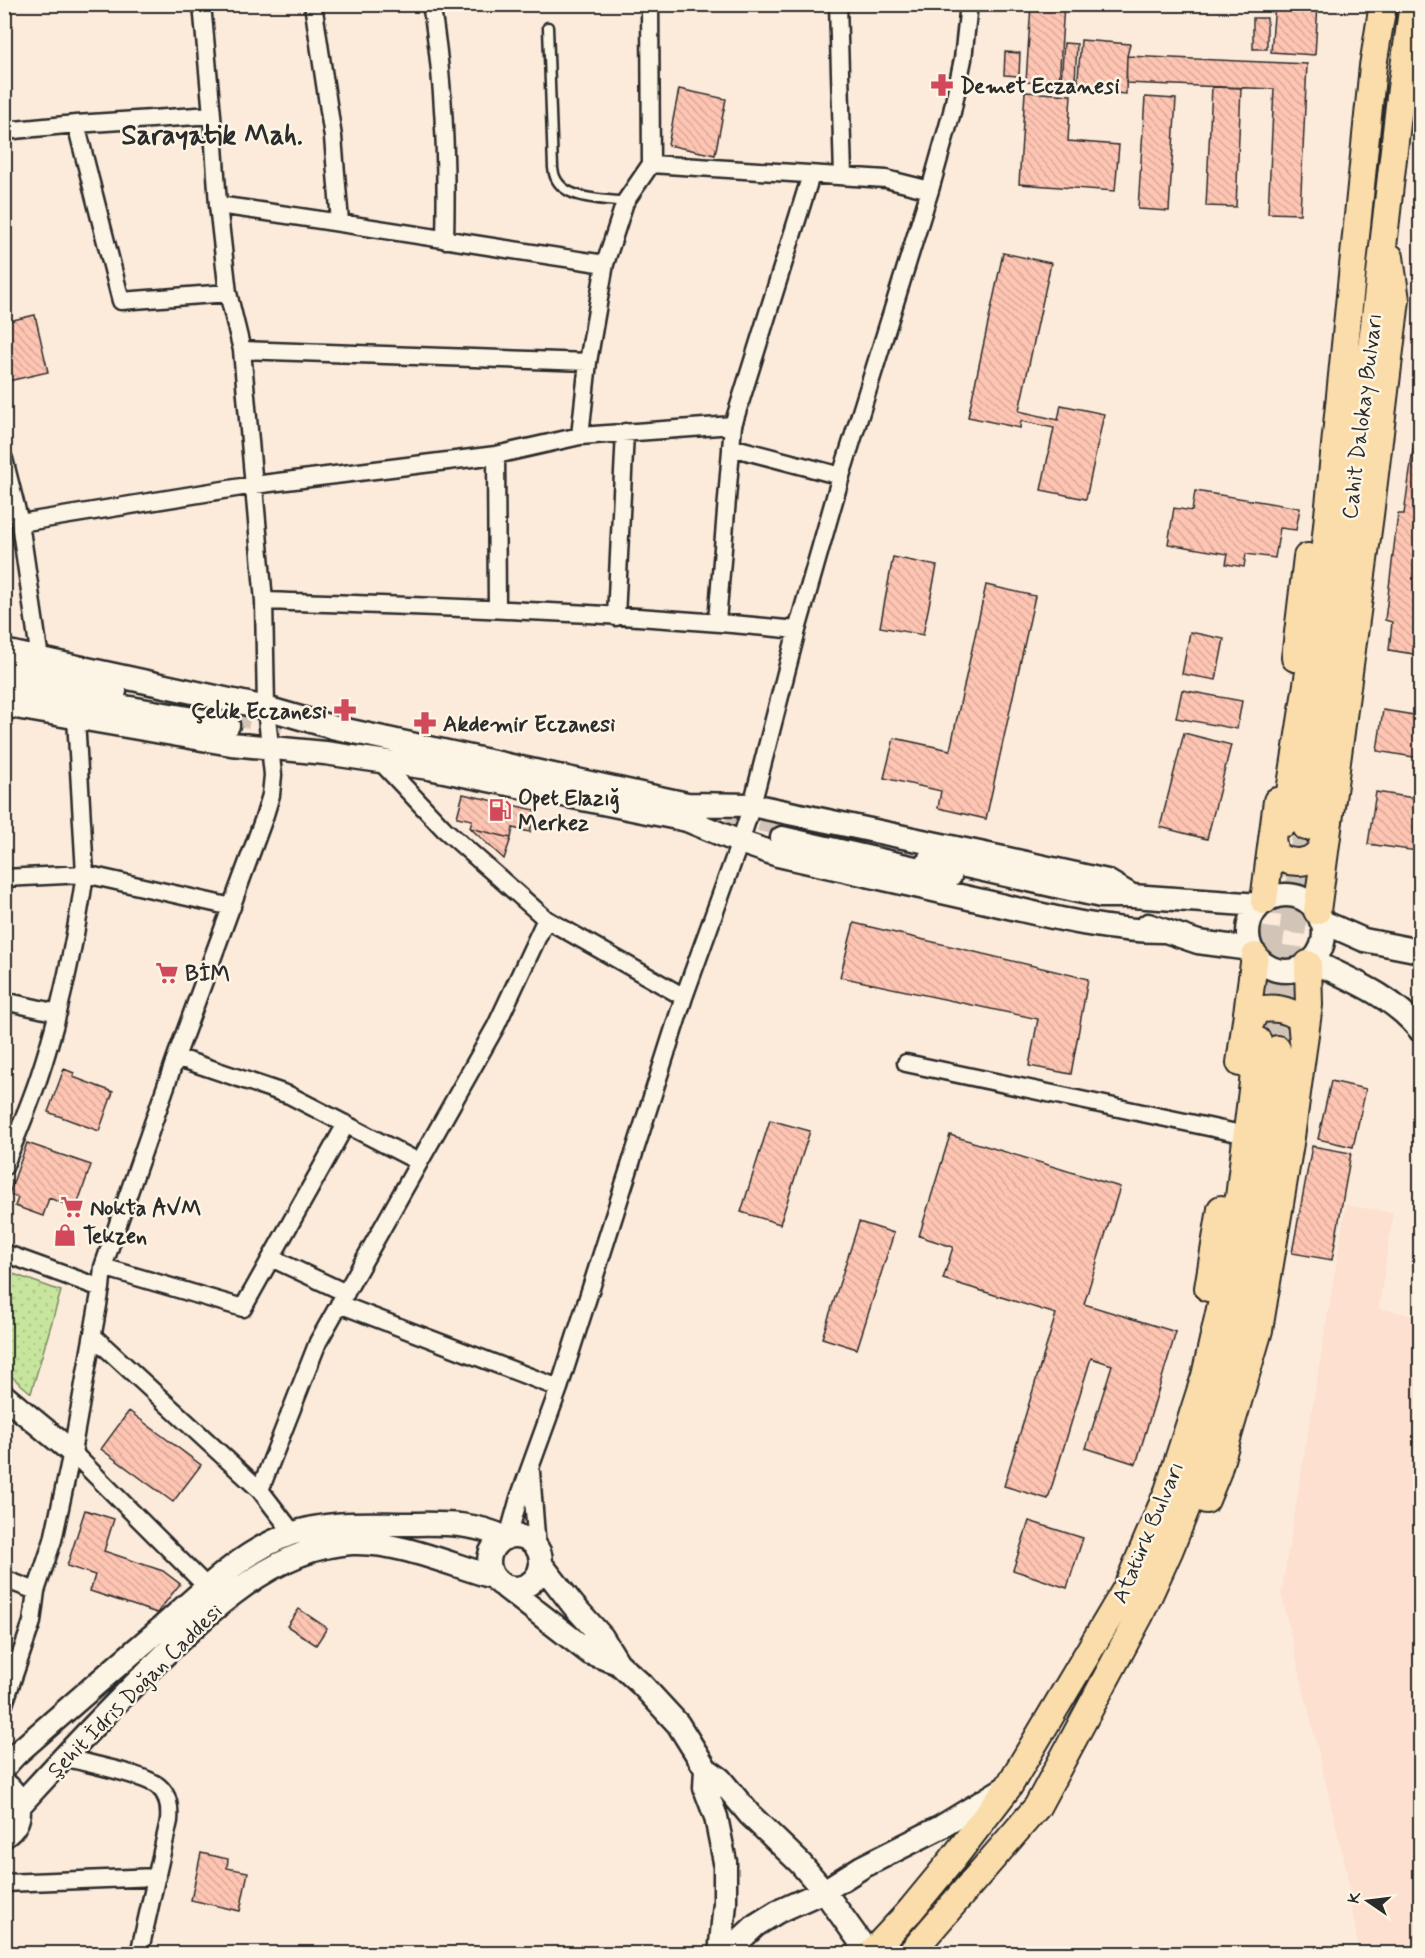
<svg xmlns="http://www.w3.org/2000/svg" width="1425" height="1958" font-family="Mynerve,sans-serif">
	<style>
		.built { fill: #fde0cf }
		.park { fill: url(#park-dots); stroke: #798864; stroke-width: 1.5 }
		.building { fill: url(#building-back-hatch); stroke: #2b2b2b; stroke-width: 1.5 }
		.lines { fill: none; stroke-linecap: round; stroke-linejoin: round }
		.secondary-tunnel { stroke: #d2c5b8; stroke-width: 22; stroke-dasharray: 22 11; stroke-linecap: butt }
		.primary-tunnel { stroke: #d2c5b8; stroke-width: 26; stroke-dasharray: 26 13; stroke-linecap: butt }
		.lane-casing { stroke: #2b2b2b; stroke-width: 13 }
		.street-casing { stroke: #2b2b2b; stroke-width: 21 }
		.secondary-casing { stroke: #2b2b2b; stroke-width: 27 }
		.primary-casing { stroke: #2b2b2b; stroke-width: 30 }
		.lane { stroke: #fcf5e5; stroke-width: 8 }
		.street { stroke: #fcf5e5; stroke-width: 16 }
		.secondary { stroke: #fcf5e5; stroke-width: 22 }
		.primary { stroke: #fbddab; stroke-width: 26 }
		.labels { text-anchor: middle; stroke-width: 5; stroke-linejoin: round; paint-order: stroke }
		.poi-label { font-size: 22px; font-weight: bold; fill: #2b2b2b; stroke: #fcf5e5; text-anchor: start }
		.street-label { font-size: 22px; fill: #2b2b2b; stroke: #fcf5e5 }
		.district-label { font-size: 28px; font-weight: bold; fill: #2b2b2b; stroke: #fcf5e5 }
	</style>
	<defs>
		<pattern id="park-dots" width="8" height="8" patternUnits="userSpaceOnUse" patternTransform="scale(1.5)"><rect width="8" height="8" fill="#c7e59d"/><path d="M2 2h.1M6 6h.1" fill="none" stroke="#abc587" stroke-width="1.8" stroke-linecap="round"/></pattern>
		<pattern id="building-back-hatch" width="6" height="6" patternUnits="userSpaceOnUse" patternTransform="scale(1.5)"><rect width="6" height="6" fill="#fec5b3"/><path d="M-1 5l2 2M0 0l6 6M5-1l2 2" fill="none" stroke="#daa99a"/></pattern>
	</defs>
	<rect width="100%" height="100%" fill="#fcebdb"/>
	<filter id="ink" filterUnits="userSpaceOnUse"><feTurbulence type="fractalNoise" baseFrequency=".0167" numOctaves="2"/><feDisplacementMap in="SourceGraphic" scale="12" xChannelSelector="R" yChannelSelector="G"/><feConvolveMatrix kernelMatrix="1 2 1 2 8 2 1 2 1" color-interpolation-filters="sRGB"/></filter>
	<g filter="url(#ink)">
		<path class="built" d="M1346,1205L1393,1213L1379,1308L1420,1317V1953H1359L1346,1869L1281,1594Z"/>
		<path class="park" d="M5,1271L61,1291L31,1393L5,1371Z"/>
		<path class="building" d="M1031,4H1064L1059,84L1026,82Z
			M1275,4H1318L1315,55L1271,52Z
			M1253,18H1267V49H1253Z
			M1081,40L1130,44L1127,56L1126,94L1077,90Z
			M1064,43L1077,44L1075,81L1061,80Z
			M1005,52L1020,53L1019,76L1004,75Z
			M1127,56L1307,64L1300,214L1268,213L1274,89L1126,83Z
			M1212,87L1241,88L1236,207L1206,206Z
			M679,89L726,99L715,155L668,145Z
			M1025,92L1071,95L1068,141L1119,145L1115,191L1019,184Z
			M1145,97L1176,99L1169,211L1138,209Z
			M1003,253L1051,263L1019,411L1058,420L1061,405L1104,414L1086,499L1041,490L1054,428L1021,421L1020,428L968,417Z
			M35,315L48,372L4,382V322Z
			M1416,428H1420V655L1389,650L1392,622L1385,620L1398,514H1404Z
			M1195,491L1300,508L1296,530L1280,528L1275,558L1246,554L1244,567L1226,564L1228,554L1168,544L1174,508L1192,511Z
			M893,557L937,566L923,635L880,627Z
			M986,585L1035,596L986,819L938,808L941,791L884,778L894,738L950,750Z
			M1190,632L1224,639L1216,680L1182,674Z
			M1182,690L1242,701L1237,729L1176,718Z
			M1383,710L1420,716V758L1377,751Z
			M1184,733L1231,745L1207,839L1160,827Z
			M1376,792L1420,799V830L1417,851L1368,844Z
			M463,794L535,810L530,832L513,828L511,838L470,828L472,820L457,817Z
			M470,828L511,838L504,859Z
			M854,923L1088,979L1071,1074L1029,1066L1038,1019L840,977Z
			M4,968L11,970L6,994H4Z
			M64,1069L74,1073L73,1077L113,1092L99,1131L48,1112Z
			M1331,1081L1366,1089L1353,1147L1318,1139Z
			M770,1120L810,1131L780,1224L741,1212Z
			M950,1135L1120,1187L1084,1304L1176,1332L1136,1464L1086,1448L1112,1365L1091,1358L1048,1499L1004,1486L1056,1314L943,1279L953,1247L919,1236Z
			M27,1143L91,1165L76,1208L49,1198L43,1216L15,1206L18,1198L9,1194Z
			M1312,1146L1351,1153L1332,1260L1292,1253Z
			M859,1222L894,1233L857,1349L822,1338Z
			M129,1411L201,1465L173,1502L101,1449Z
			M85,1510L114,1519L104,1551L163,1571L180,1584L157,1613L90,1591L95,1575L67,1566Z
			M1029,1521L1083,1538L1067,1588L1013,1570Z
			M299,1609L327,1628L316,1645L287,1626Z
			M201,1853L228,1859L227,1868L248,1872L240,1911L191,1900Z"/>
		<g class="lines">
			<path class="secondary-tunnel" d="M229,713L289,725
				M727,814L784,825"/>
			<path class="primary-tunnel" d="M1259,1031L1279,874
				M1277,1049L1306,827"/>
			<g class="lane-casing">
				<path id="lane" d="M548,27L553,168C556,201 600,198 625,202"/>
			</g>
			<g class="street-casing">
				<path id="street" d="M313,4L333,137L340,222
					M431,4C445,83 447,161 445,240
					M650,4L651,164L886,179L930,190
					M838,4L843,176
					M76,124L121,301L228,293
					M4,131L76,124L212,115L202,4
					M218,205C348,223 476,245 605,264
					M242,350L588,362
					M580,436L588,362L605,264L625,202L651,164
					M731,447L841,476
					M496,455L497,609
					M4,459L20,523L40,659
					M20,523L254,485L496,455L580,436L733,425
					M264,601C442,607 620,612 797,630
					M616,617L625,432
					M717,622L733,425L811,175
					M4,878L85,874L232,907
					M546,919L684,997
					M4,1001L58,1013
					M176,1057L289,1095L419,1162
					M906,1063L1232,1132
					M4,1167C16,1137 29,1107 39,1077C61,1011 75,942 85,874L76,718
					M4,1253L101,1288
					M271,1258L346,1293
					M103,1267L243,1308L346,1124
					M339,1304L559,1388
					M93,1336L260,1490L293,1533
					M72,1452L207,1587
					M531,1472L537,1548
					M260,1490L318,1342L496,1026L546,919L444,829L379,760
					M508,1537L519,1498L559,1388L684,997L740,842L752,805L797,630L841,476L930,190L952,112L963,59L969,4
					M4,1579L36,1591
					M4,1704L32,1622L36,1591L53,1540L72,1452L101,1288L103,1267L176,1057L264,818L271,795L273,775L266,708L264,601L242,350L228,293L218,205L212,115
					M64,1757C84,1763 144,1774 158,1786C169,1795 170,1808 169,1821L139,1954
					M4,1883L157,1877"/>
			</g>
			<g class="secondary-casing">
				<path id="secondary" d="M4,651L266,708L332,727L687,804L752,805L1003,858L1107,881L1132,896
					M4,669L115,691
					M4,686L228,725
					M4,705L231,744L325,753L429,768L687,820L740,842L778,855C849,871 920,887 991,903C1047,916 1104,931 1162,931
					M782,838L950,876
					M930,858L1101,896H1132L1260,905
					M1248 933a38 38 0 1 1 76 0a38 38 0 1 1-76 0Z
					M1321,921L1364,940L1420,951
					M1148,925L1198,942L1251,949
					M1312,961C1351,980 1393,996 1420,1030
					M4,1396L72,1452
					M489 1562a26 26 0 1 1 52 0a26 26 0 1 1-52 0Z
					M541,1564L573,1605L602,1637L618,1663L642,1685L678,1724L706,1769L705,1788L716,1817L725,1862V1903L720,1954
					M505,1587L590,1653L618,1663
					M4,1767L15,1755C63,1713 111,1671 159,1630C199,1595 240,1552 291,1534C328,1521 365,1524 403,1524C440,1524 471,1521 506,1538
					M706,1769L720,1779L750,1815L800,1863L824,1891L869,1954
					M4,1783C23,1797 25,1823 4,1836
					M19,1806C61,1760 103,1715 148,1671C202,1618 271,1547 352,1543C397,1541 449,1564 493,1577
					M725,1954L756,1925L777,1912L824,1891L862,1867L941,1827L1005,1788"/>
			</g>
			<g class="primary-casing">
				<path id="primary" d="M1295,658L1307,557
					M1285,823L1318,615L1373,66L1383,4
					M1306,827L1374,326L1401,88L1413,4
					M1272,839L1275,855C1287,863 1307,866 1318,853C1322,848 1323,841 1325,835
					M1264,901L1277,801
					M1317,911L1370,515L1396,300L1390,257
					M1246,1033L1256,1010C1273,1007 1287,1008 1301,1019L1303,1041
					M1240,1063L1255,956
					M1208,1288L1221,1209
					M1206,1500L1217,1473L1259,1330L1291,1137L1309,1005L1308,964
					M870,1954L910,1911L952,1860L1009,1786L1127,1587L1168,1491L1205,1376L1232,1255L1258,1041
					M910,1954L1037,1807L1140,1615L1170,1549L1198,1479L1228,1359L1248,1271L1277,1049"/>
			</g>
			<use href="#lane" class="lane"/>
			<use href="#street" class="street"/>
			<use href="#secondary" class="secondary"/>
			<use href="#primary" class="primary"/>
		</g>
	</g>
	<defs>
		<g id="pharmacy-bare" transform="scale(1.8)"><path d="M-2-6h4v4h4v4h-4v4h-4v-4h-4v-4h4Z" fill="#d1495b" stroke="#fcf5e5" stroke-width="2.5" paint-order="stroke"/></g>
		<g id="fuel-bare" transform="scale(1.8)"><path d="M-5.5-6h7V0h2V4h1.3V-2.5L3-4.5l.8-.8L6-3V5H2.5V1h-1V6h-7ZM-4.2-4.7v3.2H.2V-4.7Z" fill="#d1495b" stroke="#fcf5e5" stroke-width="2.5" paint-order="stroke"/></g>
		<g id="supermarket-bare" transform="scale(1.8)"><path d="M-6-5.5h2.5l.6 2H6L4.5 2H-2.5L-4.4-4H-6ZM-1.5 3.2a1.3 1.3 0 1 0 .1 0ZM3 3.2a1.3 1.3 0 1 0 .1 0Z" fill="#d1495b" stroke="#fcf5e5" stroke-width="2.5" paint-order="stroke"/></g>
		<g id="shop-bare" transform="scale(1.8)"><path d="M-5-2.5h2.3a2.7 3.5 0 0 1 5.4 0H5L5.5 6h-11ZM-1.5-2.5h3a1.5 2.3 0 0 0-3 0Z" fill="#d1495b" stroke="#fcf5e5" stroke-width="2.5" paint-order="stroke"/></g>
	</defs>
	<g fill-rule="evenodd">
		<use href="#pharmacy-bare" x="942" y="85"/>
		<use href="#pharmacy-bare" x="345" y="710"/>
		<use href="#pharmacy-bare" x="425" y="723"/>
		<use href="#fuel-bare" x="500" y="810"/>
		<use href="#supermarket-bare" x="167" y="973"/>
		<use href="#supermarket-bare" x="72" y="1207"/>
		<use href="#shop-bare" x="65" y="1235"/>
	</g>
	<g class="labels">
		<g class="poi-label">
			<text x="960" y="93">Demet Eczanesi</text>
			<text x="327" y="718" text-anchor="end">Çelik Eczanesi</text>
			<text x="443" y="731">Akdemir Eczanesi</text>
			<text x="518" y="805">Opet Elazığ<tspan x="518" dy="25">Merkez</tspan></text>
			<text x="185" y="981">BİM</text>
			<text x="90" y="1215">Nokta AVM</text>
			<text x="83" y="1243">Tekzen</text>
		</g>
		<g class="street-label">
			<text transform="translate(1361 416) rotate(-83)" y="8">Cahit Dalokay Bulvarı</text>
			<text transform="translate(1147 1532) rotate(-67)" y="8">Atatürk Bulvarı</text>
			<text transform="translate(134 1690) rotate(-45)" y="8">Şehit İdris Doğan Caddesi</text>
		</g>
		<g class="district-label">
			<text x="212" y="144">Sarayatik Mah.</text>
		</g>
	</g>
	<rect width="1425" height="1958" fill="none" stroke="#fcf5e5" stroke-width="24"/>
	<rect x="12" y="12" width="1401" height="1934" fill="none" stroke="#2b2b2b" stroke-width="2" filter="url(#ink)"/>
	<g transform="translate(1368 1901) rotate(284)" stroke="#fcf5e5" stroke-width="4.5" paint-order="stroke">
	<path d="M0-4.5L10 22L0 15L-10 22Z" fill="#2b2b2b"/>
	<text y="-9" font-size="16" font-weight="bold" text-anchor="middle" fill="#2b2b2b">K</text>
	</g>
</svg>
